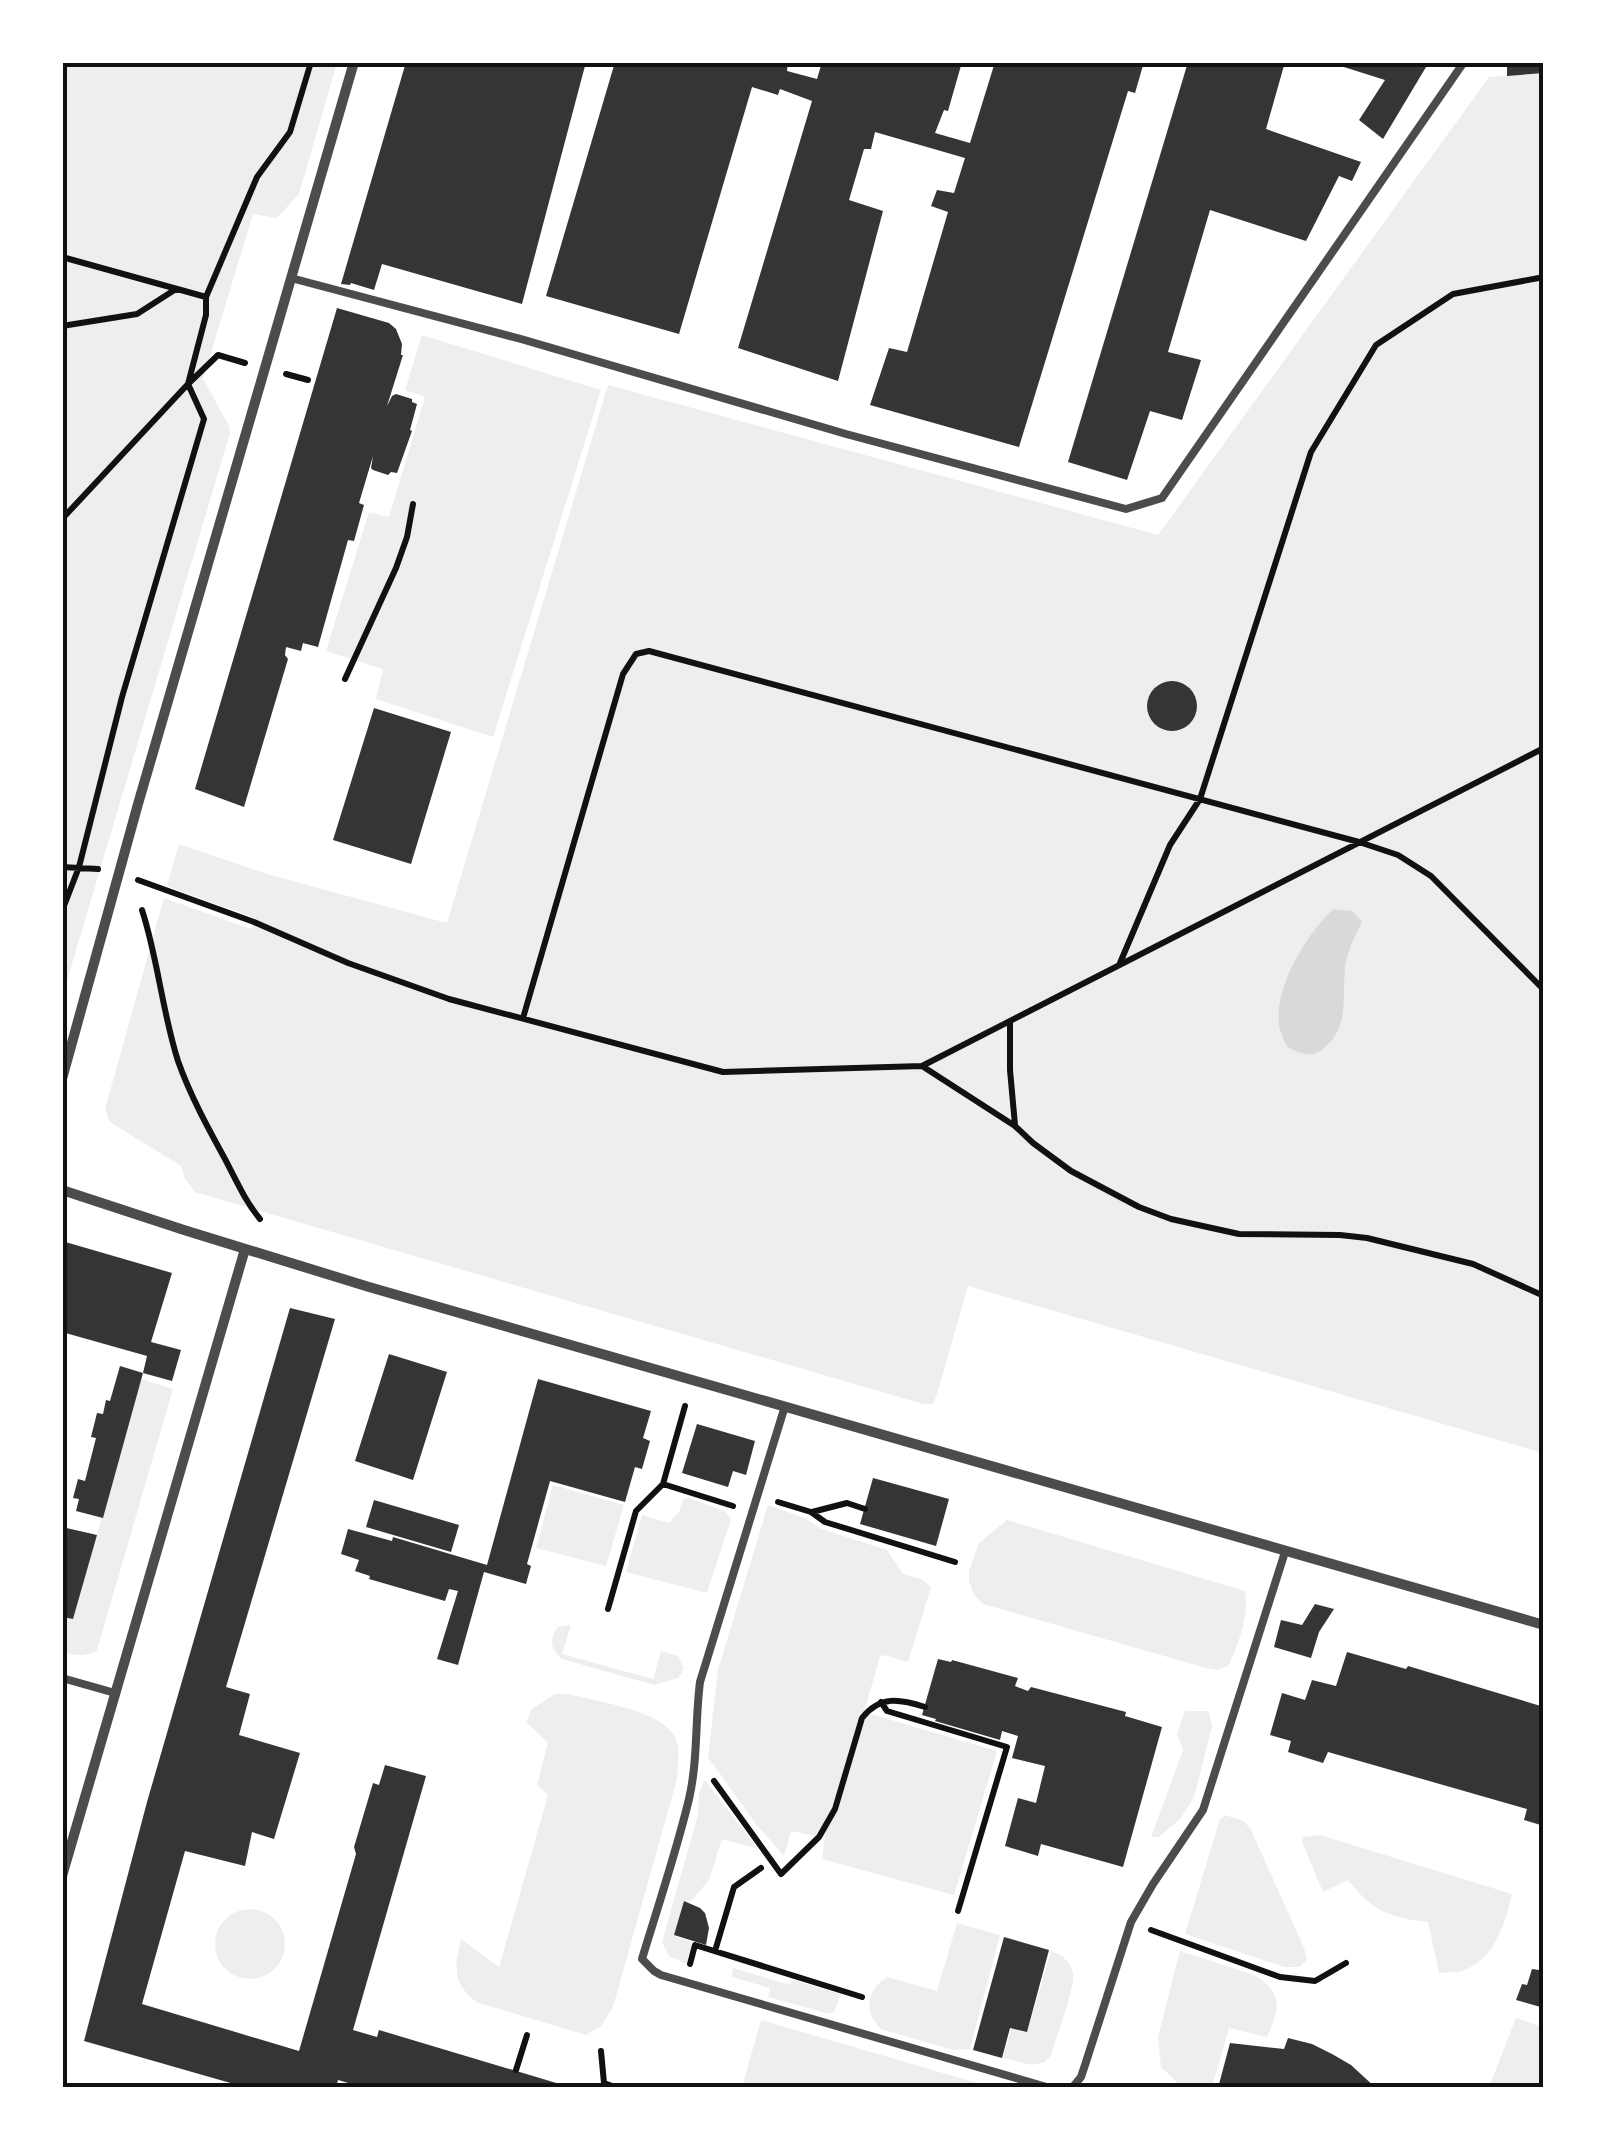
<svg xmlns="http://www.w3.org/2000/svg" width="1606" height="2150" font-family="Lora,serif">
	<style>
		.green { fill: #eee }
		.water { fill: #d9d9d9 }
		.building { fill: #353535 }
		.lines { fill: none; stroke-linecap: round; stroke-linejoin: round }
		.path { stroke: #111; stroke-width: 6 }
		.service { stroke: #4c4c4c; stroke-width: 8 }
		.minor { stroke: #4c4c4c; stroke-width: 10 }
		.neatline { fill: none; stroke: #111; stroke-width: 4 }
	</style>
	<rect width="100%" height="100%" fill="#fff"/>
	<path class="green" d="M62,63H337L299,194L277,218L253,214L203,379L229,426L230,433L63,994Z
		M1543,73V1453L968,1286L937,1394L933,1404H923L195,1192L185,1179L181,1166L110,1122L105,1109L164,898L251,929L255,918L167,886L179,844L267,874L447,923L608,385L1158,535L1489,77Z
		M422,335L601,390L493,737L376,699L383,669L326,651L369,512L389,517L425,397L405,390Z
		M141,1379L173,1389L97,1650C85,1658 76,1655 63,1652L62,1617L73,1619Z
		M553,1485L624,1505L606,1566L536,1548Z
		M689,1498L725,1511L731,1519L707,1593L626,1572L642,1515L669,1523L679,1512L683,1500Z
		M768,1505L807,1519L819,1528L887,1550L903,1574L921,1579L931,1587L908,1662L884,1655L880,1657L864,1712L997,1751L954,1895L822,1859L825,1838L791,1831L784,1856L756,1824L708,1757L718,1670Z
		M1007,1520L1245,1591C1249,1618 1239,1641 1229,1665L1218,1670L1206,1668L983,1604L974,1595L969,1581V1571L979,1543Z
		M571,1625L562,1654L653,1679L661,1651L678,1656L684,1669L678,1678L654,1685L562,1659C550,1649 549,1639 558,1627Z
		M555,1694H569C597,1702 664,1710 676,1739C681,1750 677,1767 677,1779L613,2007L601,2026L586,2035L476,2002C451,1981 455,1967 461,1939L499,1967L548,1795L537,1785L548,1743L526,1722L532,1709Z
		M1185,1711H1209L1212,1727L1194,1797L1181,1818L1159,1837H1151L1183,1750L1177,1734Z
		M705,1780L758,1849L722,1839L709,1880L691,1901L684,1900L674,1936L692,1942L686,1964L669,1956L662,1942L698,1815L699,1793Z
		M1225,1815L1244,1821L1251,1830L1304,1948L1307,1959L1300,1967H1284L1185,1934L1220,1819Z
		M1320,1835L1512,1894C1505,1924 1496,1956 1465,1970C1458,1973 1447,1972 1439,1973L1428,1922C1390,1918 1372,1911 1348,1880L1323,1892L1302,1842L1303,1837Z
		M215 1944a35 35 0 1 1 70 0a35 35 0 1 1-70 0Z
		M957,1923L1000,1935L970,2049L953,2050L881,2029C863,2012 867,1990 887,1977L937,1991Z
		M1051,1951C1062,1955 1071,1961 1073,1974C1075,1988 1056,2038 1051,2055L1045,2062L1032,2065L1003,2058L1011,2029L1027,2033Z
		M1180,1951L1254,1975C1284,1993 1280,2009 1267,2037L1229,2028L1212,2087H1182L1161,2067L1158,2037Z
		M733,1968L790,1985L793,1980L841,1994L835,2010L830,2014L768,1997L770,1988L732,1977Z
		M1516,2018L1543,2027V2087H1489Z
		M761,2020L991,2087H742Z"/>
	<path class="water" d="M1333,909L1352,911L1362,922C1355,936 1347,951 1345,967C1342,997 1350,1028 1323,1049C1310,1059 1301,1053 1287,1047C1284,1040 1280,1032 1279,1024C1274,987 1307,934 1333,909Z"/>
	<path class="building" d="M406,62H586L522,304L382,264L374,290L351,283L350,285L341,284Z
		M615,62H788L787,71L817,79L822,62H962L948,111L944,110L935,133L970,143L995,62H1144L1135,93L1128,91L1019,447L870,405L889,348L907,352L948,212L931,206L937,190L954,193L965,158L875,132L871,149H864L849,200L883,211L838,381L738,348L812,101L780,89L778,95L752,87L679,334L546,296Z
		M1188,62H1285L1266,129L1361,162L1352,181L1339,176L1306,241L1210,210L1168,352L1201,360L1182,420L1150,411L1127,480L1068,462Z
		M1328,62H1429L1383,139L1359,120L1385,80Z
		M1507,62H1544V73L1507,76Z
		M337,308L389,323L396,329L402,344L401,355H403L387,406L392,396L396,394L412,399V402L417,404L410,430L412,431L397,473L391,472L388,475L373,470L371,468L373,456L359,503L364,505L354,541L348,540L318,647L303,643L301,651L286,647L285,655L288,659L244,807L195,789Z
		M1147 706a25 25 0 1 1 50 0a25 25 0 1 1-50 0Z
		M374,708L451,732L411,864L333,840Z
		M62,1241L172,1273L151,1342L181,1350L172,1381L143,1373L147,1356L62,1332Z
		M290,1308L335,1319L226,1687L250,1694L239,1735L300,1753L274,1839L252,1832L245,1866L185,1851L142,2004L299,2051L356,1854L354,1847L373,1783L379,1785L385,1765L426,1776L353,2030L377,2037L379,2030L573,2088H365L338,2080L336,2088H248L84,2041L147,1802Z
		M389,1354L447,1372L413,1480L355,1461Z
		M120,1366L143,1373L103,1518L76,1511L79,1499L73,1498L78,1479L85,1481L96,1438L91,1437L97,1413L103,1414L106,1400L110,1401Z
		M538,1379L651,1411L643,1438L650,1441L642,1469L635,1467L625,1502L550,1481L527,1564L531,1566L526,1584L484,1572L458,1665L437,1659L458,1591L449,1589L445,1601L369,1579L370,1576L355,1571L359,1560L341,1554L348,1529L392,1541L393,1537L487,1565Z
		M697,1424L755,1441L746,1475L733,1471L728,1487L682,1473Z
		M873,1478L949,1499L936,1546L860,1524Z
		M374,1500L459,1525L451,1552L366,1527Z
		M62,1527L97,1535L73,1619L62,1617Z
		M1315,1604L1334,1609L1319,1632L1311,1658L1274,1647L1281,1620L1302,1625Z
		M1347,1652L1406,1669L1408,1666L1544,1707V1826L1524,1820L1527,1809L1328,1752L1323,1763L1288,1752L1291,1741L1270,1735L1282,1693L1305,1700L1312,1680L1336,1686Z
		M938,1659L951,1662L952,1660L1018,1678L1015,1686L1028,1691L1031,1687L1126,1712L1125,1716L1162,1727L1123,1867L1041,1844L1038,1856L1005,1846L1018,1798L1036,1803L1045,1766L1012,1758L1018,1736L1002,1731L1000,1740L935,1721L936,1719L922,1715Z
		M684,1901L700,1908L705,1913L709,1928L706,1945L674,1935Z
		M1004,1937L1049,1950L1027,2032L1010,2028L1002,2058L973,2050Z
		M1542,1958H1544V2008L1516,2000L1522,1984L1527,1985L1532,1969L1539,1970Z
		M1288,2038L1312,2044L1332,2054L1351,2065L1376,2088H1218L1230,2043L1284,2049Z"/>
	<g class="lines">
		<path class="path" d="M62,257L206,297L257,177L290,132L311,62
			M62,326L137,314L176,289
			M286,374L308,380
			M62,519L188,384L218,355L245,363
			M345,679L396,568L407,537L413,504
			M62,867L98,869
			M138,880L254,922L348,963L449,999L723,1072L922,1066L1544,748
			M142,910C158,959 162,1011 178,1061C190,1095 208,1128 225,1159C236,1180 245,1201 260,1219
			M62,911L79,867L122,697L204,419L188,384L206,315V297
			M1120,963L1170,845L1200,799L1311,452L1376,345L1453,294L1544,277
			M523,1018L623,674L636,654L649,651L1359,842L1398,855L1431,876L1544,990
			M1010,1021V1070L1015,1125
			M922,1066L1015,1126L1033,1143L1071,1171L1139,1207L1171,1219L1239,1234L1340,1235L1367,1238L1473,1264L1544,1296
			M663,1484L733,1506
			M778,1502L811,1512L825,1522L955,1562
			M812,1512L847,1503L865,1509
			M608,1609L636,1511L663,1484L685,1406
			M881,1702L887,1711L1007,1747L958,1911
			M714,1781L781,1874L819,1837L835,1809L862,1718C880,1695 900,1699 925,1707
			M1151,1930L1280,1977L1315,1981L1346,1963
			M715,1951L734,1887L761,1868
			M690,1964L695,1945L862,1997
			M601,2051L604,2083L618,2088
			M516,2070L527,2035"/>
		<path class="service" d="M291,278L521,339L846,434L1126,509L1162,498L1464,62
			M785,1406L700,1682C695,1721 698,1760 689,1799C676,1853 658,1906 642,1959L654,1971L661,1975L1050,2088
			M62,1678L115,1693
			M1072,2088L1081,2077L1085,2065L1131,1922L1153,1884L1203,1810L1285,1552"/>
		<path class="minor" d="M62,1079L138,804L354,62
			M62,1190L184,1230L369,1287L1544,1625
			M62,1876L245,1249"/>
	</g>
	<rect width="1606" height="2150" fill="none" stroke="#ffffff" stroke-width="130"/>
	<rect x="65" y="65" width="1476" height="2020" class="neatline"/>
</svg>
